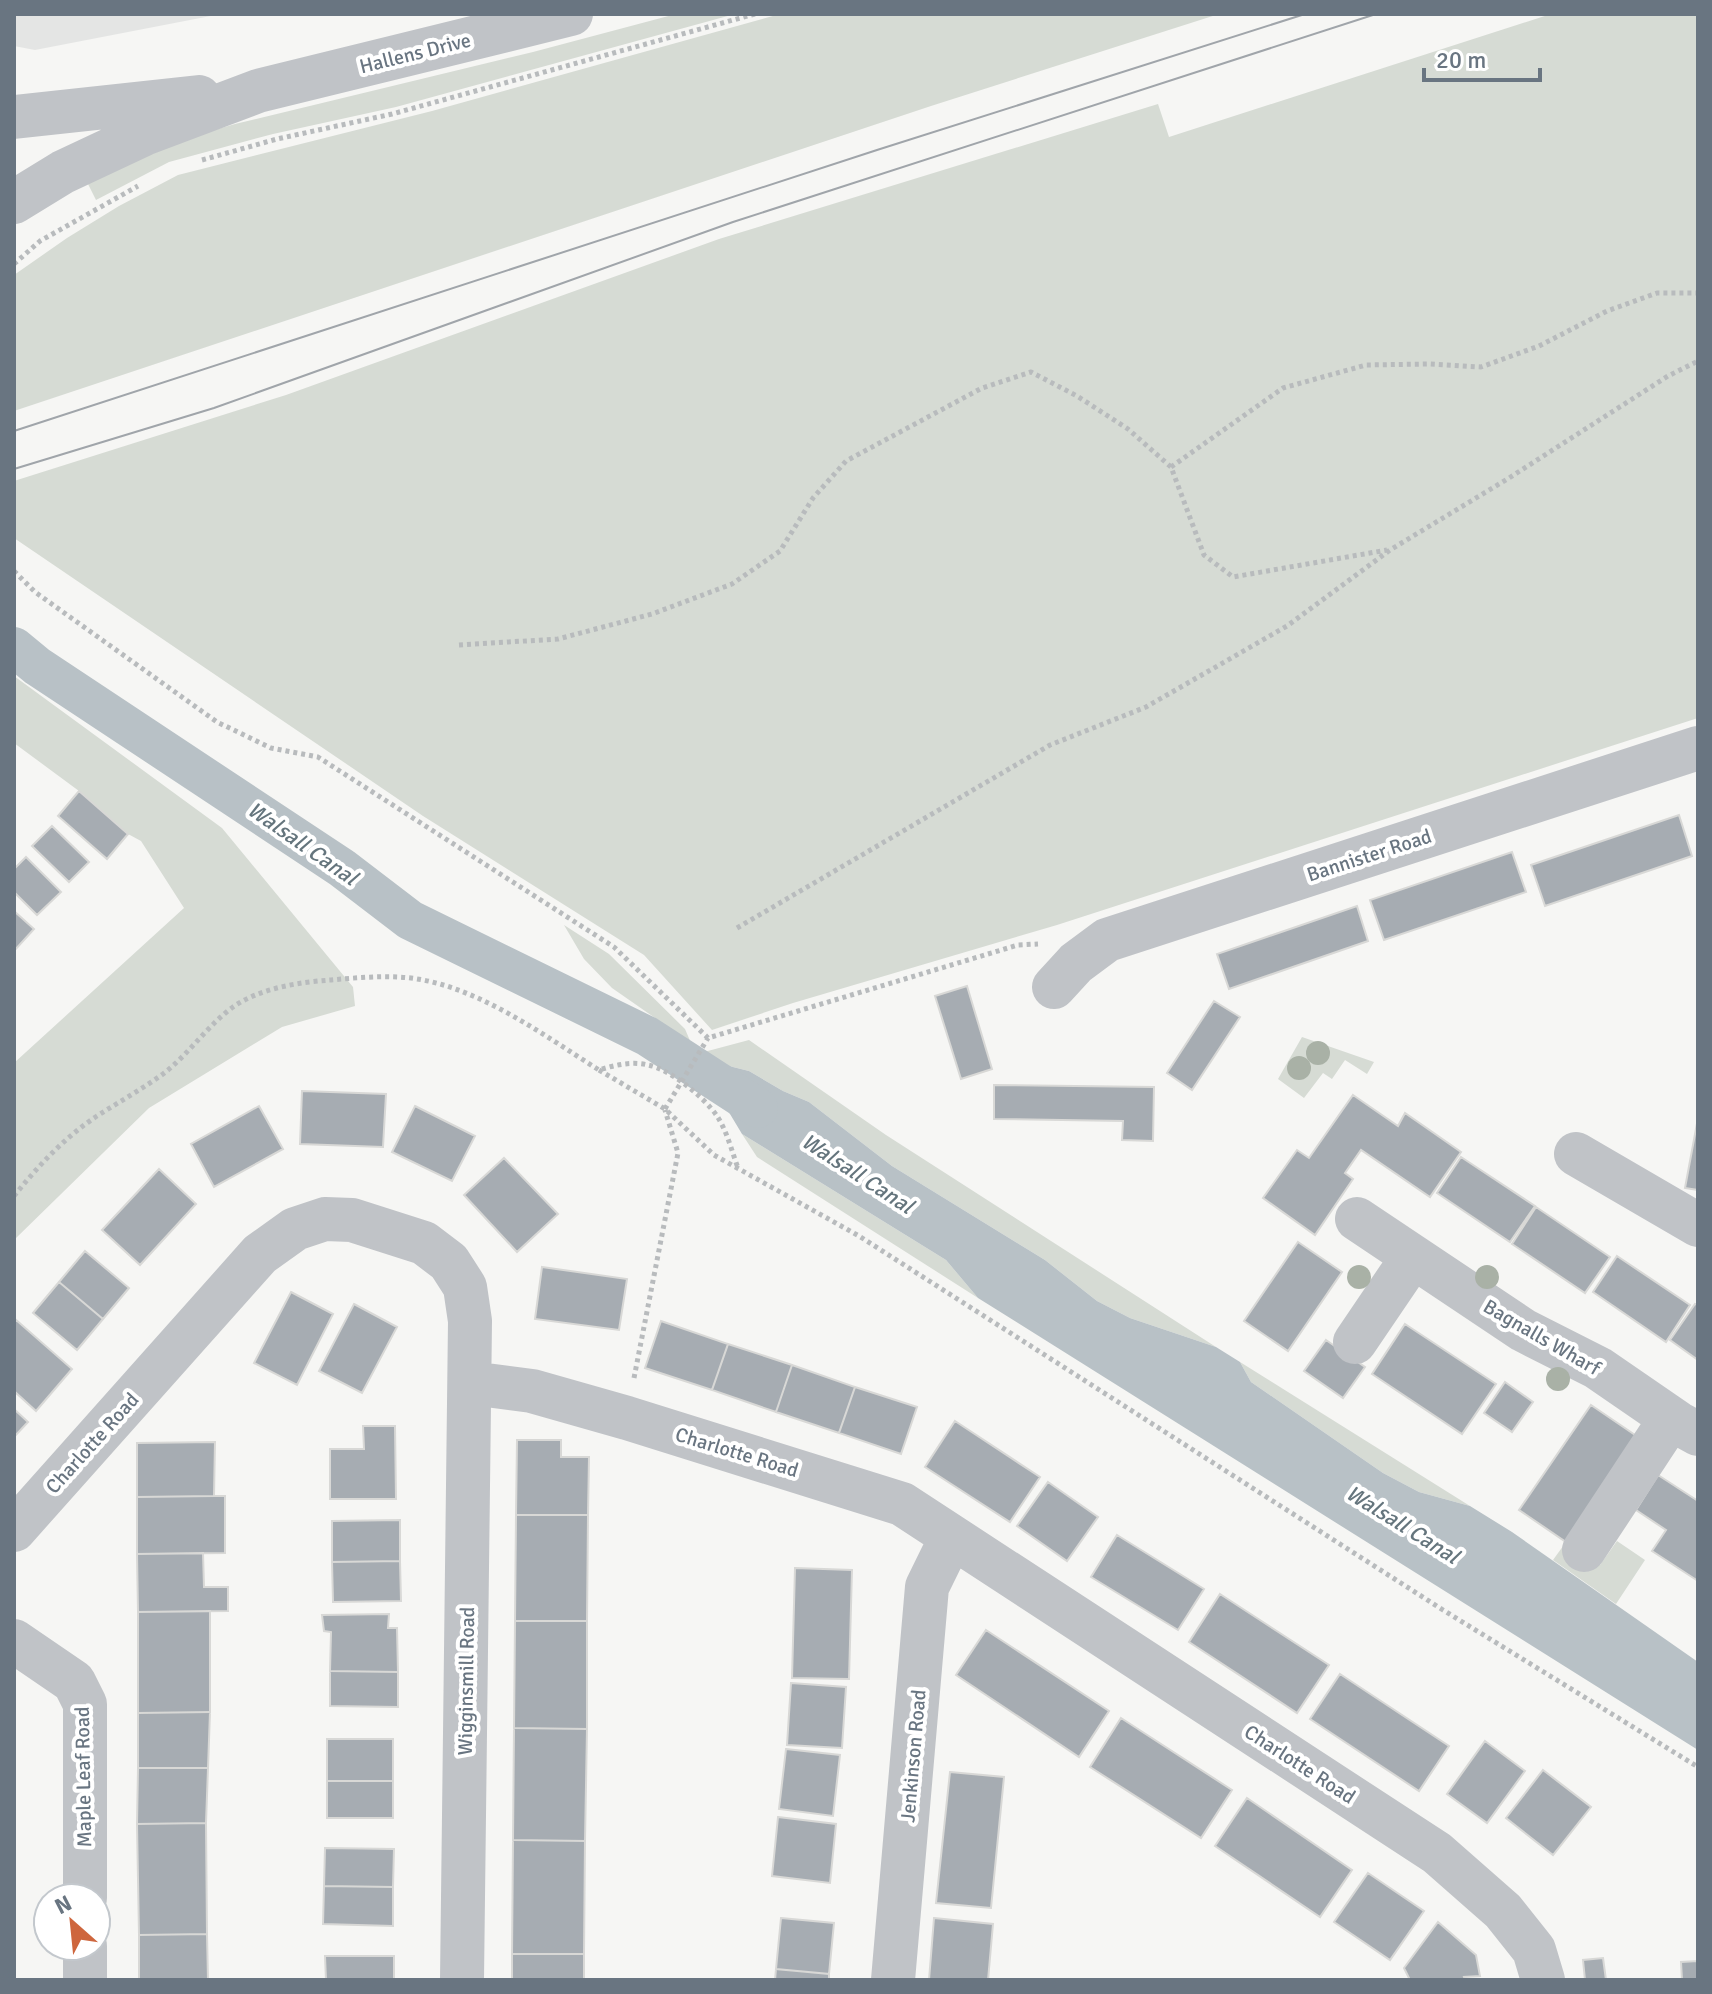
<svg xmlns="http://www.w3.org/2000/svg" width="1712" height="1994" font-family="Signika,sans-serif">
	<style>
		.built { fill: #e4e5e4 }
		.green { fill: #d6dbd4 }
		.water { fill: #b8c1c6 }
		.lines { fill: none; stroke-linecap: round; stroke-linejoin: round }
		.canal { stroke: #b8c1c6; stroke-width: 40 }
		.building { fill: #a6acb2; stroke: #d8d8d6; stroke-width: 2 }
		.path { stroke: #b8bbbd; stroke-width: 5; stroke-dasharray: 4 4; stroke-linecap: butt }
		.minor { stroke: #c0c3c7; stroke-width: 44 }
		.tram { stroke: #a0a5aa; stroke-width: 2 }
		.path-bridge { stroke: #b8bbbd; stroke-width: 5; stroke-dasharray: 4 4; stroke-linecap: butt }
		.tree { fill: #a9b1a6 }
		.labels { text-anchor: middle; stroke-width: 8; stroke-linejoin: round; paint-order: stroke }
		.street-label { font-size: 20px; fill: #697581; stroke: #fff }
		.water-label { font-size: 22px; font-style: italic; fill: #65757d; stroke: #fff }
	</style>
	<rect width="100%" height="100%" fill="#f6f6f4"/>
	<path class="built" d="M14,14H221L35,50L14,46Z"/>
	<path class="green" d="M676,14H735L396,107L273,134L169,162L96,200L86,180L173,142L235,124L533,52Z
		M780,14H1219L931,106L14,411V275L67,238L119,206L178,175L432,111Z
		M1551,14H1698V718L1057,925L793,1003L712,1030L644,955L423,816L14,538V481L286,395L719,239L1158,104L1169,137Z
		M14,676L222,828L353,987L355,1006L282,1027L149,1108L14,1240V1063L184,908L141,841L128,834L79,791L14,743Z
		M564,925L609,954L685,1029L691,1043L612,988L584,959Z
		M1302,1037L1374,1062L1367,1074L1345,1060L1332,1079L1323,1073L1304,1098L1278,1079Z
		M749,1040L886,1135L1216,1347L1130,1318L1097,1301L1045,1260L892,1166L809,1102L783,1091L749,1071L721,1064L704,1052Z
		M742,1134L946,1260L978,1298L757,1157Z
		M1240,1362L1470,1506L1419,1492L1383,1473L1251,1382Z
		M1617,1541L1645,1560L1616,1604L1553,1560L1566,1542L1600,1565Z"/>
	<path class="water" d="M721,1064L749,1071L783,1091L809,1102L892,1166L1045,1260L1097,1301L1130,1318L1216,1347L1240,1362L1251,1382L1383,1473L1419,1492L1470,1506L1512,1532L1698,1662V1750L978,1298L946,1260L742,1134L721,1099L708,1088Z"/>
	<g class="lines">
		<path class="canal" d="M14,647L37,666L342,868L410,920L647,1036L758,1108"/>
	</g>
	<path class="building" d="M79,791L128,834L107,859L58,816Z
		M1679,815L1692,856L1545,906L1531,865Z
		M52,826L89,862L69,882L32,846Z
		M1512,852L1526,892L1384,940L1370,900Z
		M26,857L61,892L37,915L14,892V869Z
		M1357,906L1368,941L1229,989L1217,954Z
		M14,911L34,929L14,951Z
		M967,986L992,1069L961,1079L935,996Z
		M1214,1001L1240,1017L1192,1090L1167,1073Z
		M994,1085L1154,1087L1153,1141L1122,1140L1123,1121L994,1119Z
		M302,1091L386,1094L383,1147L300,1144Z
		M1353,1095L1398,1126L1405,1113L1461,1152L1430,1197L1361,1150L1345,1173L1353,1179L1315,1235L1263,1198L1297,1150L1309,1158Z
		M259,1106L283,1149L214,1187L191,1144Z
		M415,1106L475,1136L452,1181L392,1152Z
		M1698,1118V1190L1685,1188Z
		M1461,1157L1535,1206L1510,1242L1437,1193Z
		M504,1158L558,1214L517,1252L464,1195Z
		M159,1169L196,1204L140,1265L102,1230Z
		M1536,1207L1610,1257L1585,1293L1512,1244Z
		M1298,1242L1342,1272L1288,1351L1244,1321Z
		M85,1251L129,1288L103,1319L59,1282Z
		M1617,1256L1690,1305L1666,1342L1593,1292Z
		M542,1267L627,1279L619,1330L535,1319Z
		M59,1282L103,1319L77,1350L33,1313Z
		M291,1292L333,1314L297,1385L254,1363Z
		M354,1304L397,1327L362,1393L319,1371Z
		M1695,1304L1698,1305V1360L1670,1340Z
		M15,1319L72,1369L36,1411L14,1391Z
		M661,1321L728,1344L712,1390L645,1368Z
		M1405,1324L1496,1384L1462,1434L1372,1374Z
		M1326,1340L1365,1367L1343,1398L1304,1371Z
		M728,1344L792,1365L776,1412L712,1390Z
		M792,1365L855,1387L839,1433L776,1412Z
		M1505,1382L1533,1402L1512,1432L1484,1413Z
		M855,1387L917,1407L901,1454L839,1433Z
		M1591,1405L1638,1437L1566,1542L1519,1510Z
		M14,1409L28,1422L14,1437Z
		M955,1421L1040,1477L1010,1522L925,1467Z
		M363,1426H395L396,1499H330V1449H364Z
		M517,1440H561V1457H589L588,1515H516Z
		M215,1442L214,1496L137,1497V1443Z
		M1658,1475L1698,1501V1581L1652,1551L1666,1530L1636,1510Z
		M1048,1482L1098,1517L1067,1561L1017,1526Z
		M214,1496H225V1553L137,1554V1497Z
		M516,1515H588L587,1621H515Z
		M400,1520V1561L332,1562V1521Z
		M1117,1535L1204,1589L1178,1630L1091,1577Z
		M203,1553L204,1587H228V1611L138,1612L137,1554Z
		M400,1561L401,1601L333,1602L332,1562Z
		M795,1568L852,1570L849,1679L792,1678Z
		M1220,1594L1329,1665L1297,1713L1189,1642Z
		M210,1611V1712L138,1713V1612Z
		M389,1614L388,1628H397L398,1672L330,1671L331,1632L324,1631L322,1615Z
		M515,1621H587V1729L514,1728Z
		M986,1630L1109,1711L1079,1757L956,1675Z
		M330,1671L398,1672V1707L330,1706Z
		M1340,1674L1449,1746L1419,1791L1310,1719Z
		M791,1683L846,1687L842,1748L787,1745Z
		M210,1712L208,1768H138V1713Z
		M1121,1718L1232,1790L1201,1838L1090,1767Z
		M514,1728L587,1729L585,1841L513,1840Z
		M327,1739H393V1781H327Z
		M1485,1741L1525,1771L1487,1823L1447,1794Z
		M786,1749L840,1755L833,1816L779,1809Z
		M138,1768H208L206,1823L137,1824Z
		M1543,1770L1591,1807L1553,1855L1506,1818Z
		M950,1772L1004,1777L991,1908L936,1903Z
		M327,1781H393V1818H327Z
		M1247,1798L1352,1870L1320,1917L1215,1846Z
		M778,1817L836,1824L830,1883L772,1876Z
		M206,1823L207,1934L139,1935L137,1824Z
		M513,1840L585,1841L584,1954H512Z
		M325,1848L394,1849L393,1887L324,1886Z
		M1368,1873L1424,1911L1390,1960L1334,1922Z
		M324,1886L393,1887V1926L323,1924Z
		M781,1918L834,1923L829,1974L776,1969Z
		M934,1918L993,1924L988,1980H929Z
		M1438,1922L1476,1955L1480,1976L1464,1977L1465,1980H1410L1404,1968Z
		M207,1934L208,1980H139V1935Z
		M512,1954H584V1980H512Z
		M325,1956H394V1980H326Z
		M1603,1958L1606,1980H1585L1583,1960Z
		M1698,1961V1980H1682L1681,1962Z
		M776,1969L829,1974V1980H775Z"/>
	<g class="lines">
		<path class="path" d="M202,160L277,139L392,114L755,14
			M14,264L40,241L138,186
			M1171,467L1283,388L1366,365L1429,364L1481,367L1539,346L1607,311L1657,293H1698
			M14,571L35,592L217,722L271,748L318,757L614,947L708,1038L1018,945L1038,944
			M459,645L558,639L652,614L732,584L780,551L813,498L846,461L982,388L1031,372L1077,396L1128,429L1171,467L1204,555L1233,577L1387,550
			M737,928L1050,745L1146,707L1287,626L1390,550L1509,478L1668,376L1698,361
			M599,1070L665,1109L714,1155L859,1236L1443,1610L1698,1767
			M14,1196C38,1166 65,1137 97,1116C119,1102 142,1089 163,1074C189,1054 207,1026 233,1007C260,988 300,982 331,980C353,978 376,976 398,977C470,980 540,1033 599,1070C615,1065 632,1061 648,1065C670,1069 705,1098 717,1116C727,1131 732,1152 738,1168
			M634,1378L678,1153L665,1110"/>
		<path class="minor" d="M14,117L199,97
			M14,202L63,172L144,134L258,91L571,14
			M1054,987L1076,963L1107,940L1698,748
			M1576,1154L1698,1225
			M1357,1219L1523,1330L1598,1368L1678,1423L1698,1434
			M1355,1342L1412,1258
			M471,1383L532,1391L627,1418L902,1504L1437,1853L1503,1911L1534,1950L1543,1980
			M14,1530L260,1254L295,1229L325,1219L352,1220L424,1243L449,1262L465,1287L470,1321L462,1980
			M1584,1550L1671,1418
			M14,1641L74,1682L85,1704V1898
			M85,1980V1946
			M893,1980L927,1587L951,1538"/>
		<path class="tram" d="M14,431L877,150L1305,14
			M14,469L214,408L733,222L1376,14"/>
		<path class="path-bridge" d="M665,1109L708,1038"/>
	</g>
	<g class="tree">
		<circle cx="1318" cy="1053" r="12"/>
		<circle cx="1299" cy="1068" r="12"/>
		<circle cx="1359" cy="1277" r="12"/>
		<circle cx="1487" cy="1277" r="12"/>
		<circle cx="1558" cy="1379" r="12"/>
	</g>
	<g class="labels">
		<g class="street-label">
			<text transform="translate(415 53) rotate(-14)" y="7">Hallens Drive</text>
			<text transform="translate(1369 855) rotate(-18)" y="7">Bannister Road</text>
			<text transform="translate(1542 1337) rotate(30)" y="7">Bagnalls Wharf</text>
			<text transform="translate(92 1443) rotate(-48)" y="7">Charlotte Road</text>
			<text transform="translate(737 1452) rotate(17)" y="7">Charlotte Road</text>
			<text transform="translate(466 1681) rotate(-89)" y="7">Wigginsmill Road</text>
			<text transform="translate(913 1756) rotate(-85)" y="7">Jenkinson Road</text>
			<text transform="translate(1300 1764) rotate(33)" y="7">Charlotte Road</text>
			<text transform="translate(83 1777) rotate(-91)" y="7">Maple Leaf Road</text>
		</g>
		<g class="water-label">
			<text transform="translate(303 843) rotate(35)" y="8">Walsall Canal</text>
			<text transform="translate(858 1173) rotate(33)" y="8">Walsall Canal</text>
			<text transform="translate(1403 1524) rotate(32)" y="8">Walsall Canal</text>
		</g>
	</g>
	<rect width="1712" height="1994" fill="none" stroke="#697581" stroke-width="32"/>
	<g transform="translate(72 1922) rotate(333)"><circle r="38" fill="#ffffff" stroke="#c3c8cd" stroke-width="2"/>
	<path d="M0-6L14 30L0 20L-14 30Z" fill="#ce663d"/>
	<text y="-12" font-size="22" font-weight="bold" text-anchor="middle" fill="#697581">N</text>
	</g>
	<path d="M1424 68v12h116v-12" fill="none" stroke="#697581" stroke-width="4"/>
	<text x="1436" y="68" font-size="24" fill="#697581" stroke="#ffffff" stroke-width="6" paint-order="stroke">20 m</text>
</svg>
